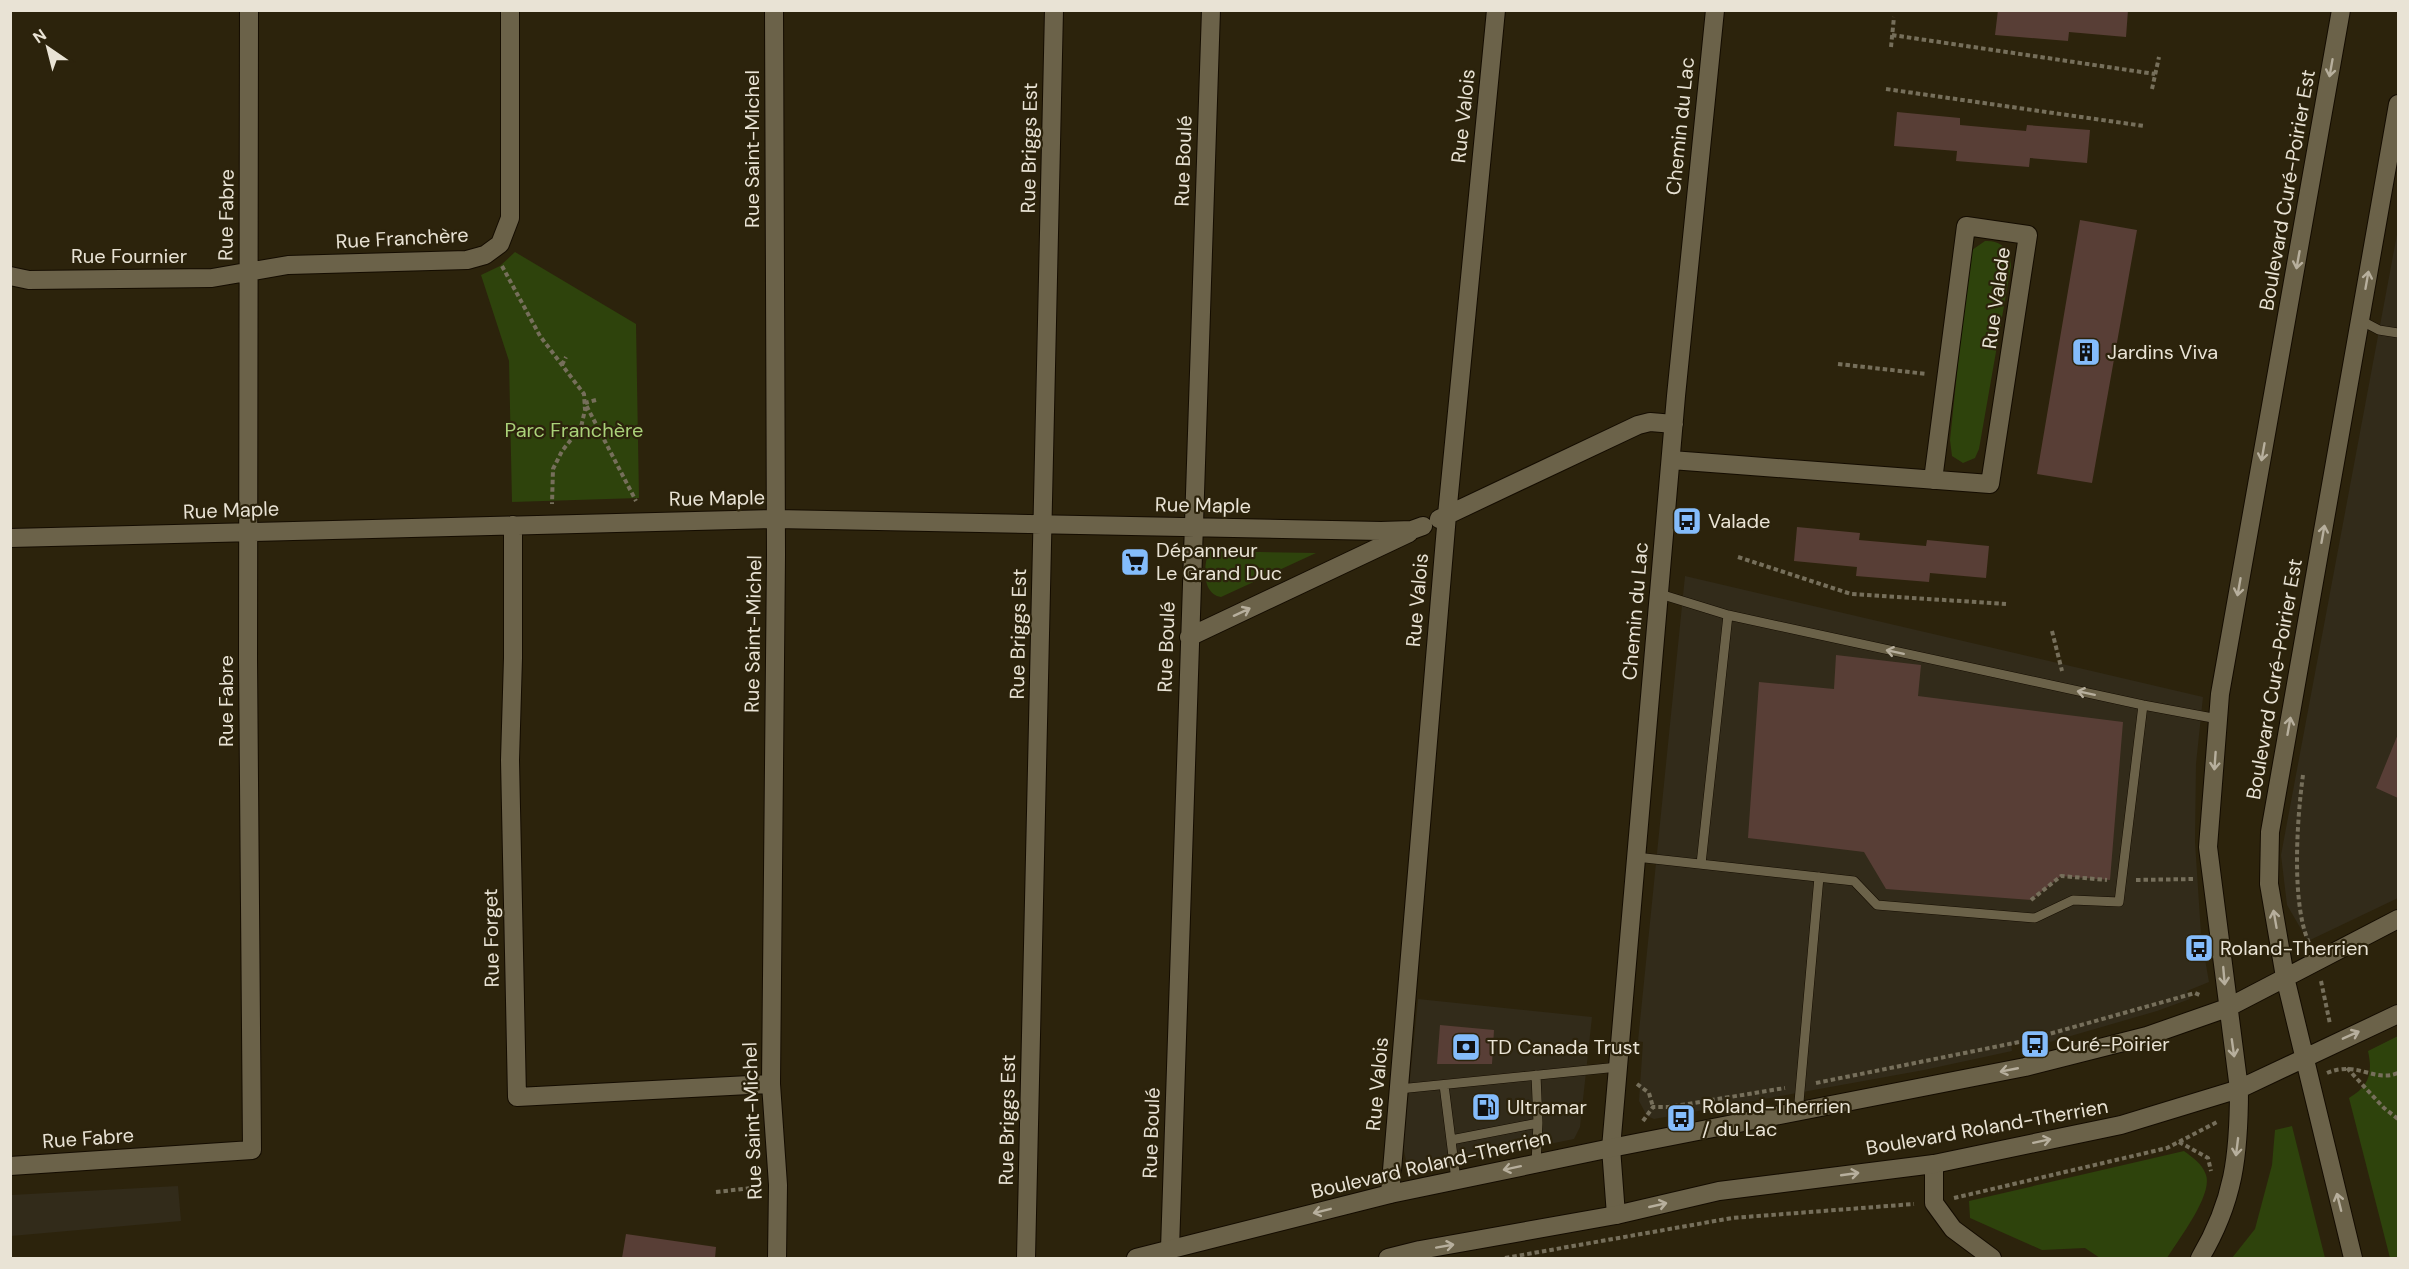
<svg xmlns="http://www.w3.org/2000/svg" width="2409" height="1269" font-family="'DM Sans',sans-serif">
	<style>
		.commercial { fill: #322b1a }
		.green { fill: #2e430c }
		.building { fill: #583e36 }
		.lines { fill: none; stroke-linecap: round; stroke-linejoin: round }
		.lane-casing { stroke: #140c00; stroke-width: 10 }
		.street-casing { stroke: #140c00; stroke-width: 20 }
		.secondary-casing { stroke: #140c00; stroke-width: 20 }
		.path { stroke: #766f5b; stroke-width: 4; stroke-dasharray: 4.5 3; stroke-linecap: butt }
		.lane { stroke: #6b6249; stroke-width: 9 }
		.street { stroke: #6b6249; stroke-width: 18 }
		.secondary { stroke: #6b6249; stroke-width: 18 }
		.oneway { stroke: #b7af9d }
		.labels { text-anchor: middle; stroke-width: 4.5; stroke-linejoin: round; paint-order: stroke }
		.street-label { font-size: 20px; fill: #e9e3d5; stroke: #2c230c }
		.poi-label { font-size: 20px; fill: #e9e3d5; stroke: #2c230c; text-anchor: start }
		.park-label { font-size: 20px; fill: #aad179; stroke: #2c230c }
	</style>
	<rect width="100%" height="100%" fill="#2c230c"/>
	<path class="commercial" d="M2398,229V898L2308,941L2287,905L2281,855Z
		M1685,576L2203,697L2196,764L2195,842L2201,934L2192,936L2197,960L2205,959L2209,982L2187,991L2190,999L2157,1011L2050,1042L2047,1036L2011,1045L2012,1051L1924,1070L1654,1119L1647,1116L1639,1101L1643,1042L1638,1041Z
		M1418,999L1592,1017L1580,1127L1574,1139L1420,1170L1412,1169L1407,1165L1403,1147Z
		M178,1186L181,1221L11,1236V1195Z"/>
	<path class="green" d="M1985,241C2001,240 2011,250 2011,266L1979,449L1975,458L1963,463L1952,456L1950,440L1969,257L1972,250Z
		M515,252L636,324L639,498L512,502L509,361L481,275L500,266Z
		M1209,551L1316,553L1221,597C1202,594 1203,566 1209,551Z
		M2398,1036V1258H2390L2349,1098C2369,1086 2373,1074 2368,1051Z
		M2292,1126L2325,1258H2232L2255,1229L2272,1165L2275,1130Z
		M2184,1151C2193,1158 2202,1163 2206,1175C2213,1195 2178,1240 2167,1258H2100L2085,1248L2042,1250L1970,1218L1969,1201Z"/>
	<path class="building" d="M1998,10H2128L2126,37L2069,32L2068,41L1995,35Z
		M1897,112L1960,118V125L2026,131L2027,125L2090,130L2087,163L2030,158L2029,167L1956,161L1957,151L1894,146Z
		M2080,220L2137,230L2092,483L2037,474Z
		M1797,527L1860,533L1859,540L1926,546L1927,540L1989,546L1986,578L1930,573L1929,582L1856,576L1857,567L1794,561Z
		M1836,655L1921,665L1918,696L2123,722L2110,880L2061,876L2031,900L1886,889L1864,852L1748,838L1759,682L1834,689Z
		M2398,734V798L2376,788Z
		M1440,1025L1494,1030L1492,1064H1437Z
		M626,1234L716,1247L715,1258H622Z"/>
	<g class="lines">
		<g class="lane-casing">
			<path id="lane" d="M2360,320L2379,330L2398,333
				M1660,594L1728,615L2143,705
				M1636,857L1854,881L1877,905L2035,918L2073,900L2119,902L2143,705L2218,719
				M1701,864L1728,615
				M1444,1085L1456,1180
				M1399,1089L1618,1067
				M1801,1110L1799,1102L1819,877
				M1451,1140L1538,1123L1536,1075
				M1536,1163L1538,1123"/>
		</g>
		<g class="street-casing">
			<path id="street" d="M774,10L776,555L771,1084L778,1185L777,1258
				M10,276L29,280L212,278L288,265L467,260L485,255L500,244L510,218V10
				M1671,460L1738,465L1990,484L2028,235L1966,226L1933,480
				M1439,519L1638,425L1650,422L1674,424
				M513,525V658L510,760L517,1097L771,1084
				M10,538L776,519L1381,531L1412,530L1423,526
				M1189,637L1409,533
				M1934,1164V1203L1953,1229L1992,1258
				M10,1166L252,1150L248,659L249,10
				M1390,1194L1447,515L1496,10
				M1616,1215L1611,1148L1676,396L1715,10
				M1170,1249L1211,10
				M1026,1258L1054,10"/>
		</g>
		<g class="secondary-casing">
			<path id="secondary" d="M1136,1258L1390,1194L1611,1148L2025,1067L2147,1036L2227,1008L2398,919
				M1388,1258L1420,1250L1616,1215L1719,1191L1934,1164L2121,1125L2239,1089L2398,1014
				M2200,1258C2234,1201 2239,1155 2239,1089L2208,847L2220,694L2341,10
				M2353,1258L2285,977L2269,884L2270,832L2398,104"/>
		</g>
		<path class="path" d="M1892,35L2155,74
			M1891,47L1894,17
			M1886,89L2144,126
			M2152,89L2159,57
			M502,266L540,336L584,394L585,410L581,427L562,451L553,469L552,504
			M1838,364L1927,374
			M562,365L566,357
			M596,400L585,403L636,501
			M1738,557L1851,594L2006,604
			M2052,631L2062,671
			M2303,775C2297,819 2291,903 2309,943
			M2136,880L2194,879
			M2031,900L2061,876L2107,880
			M2321,981L2330,1024
			M2347,1068L2384,1108L2398,1119
			M2327,1073C2358,1060 2373,1083 2398,1073
			M1816,1083L2024,1041L2195,993L2202,996
			M1637,1084L1649,1093L1653,1107
			M1643,1121L1653,1107H1669L1785,1088
			M2179,1142L2208,1158L2211,1171
			M716,1192L760,1187
			M1954,1198L2167,1148L2219,1121
			M1505,1258L1732,1218L1914,1204"/>
		<use href="#lane" class="lane"/>
		<use href="#street" class="street"/>
		<use href="#secondary" class="secondary"/>
	</g>
	<defs><path id="oneway-shaft" d="M-6 0H5M1.5-3L5.5 0L1.5 3" fill="none" stroke-width="1.6" stroke-linecap="round" stroke-linejoin="round" transform="scale(1.5)"/></defs>
	<g class="oneway">
		<use href="#oneway-shaft" transform="translate(2331 68) rotate(100)"/>
		<use href="#oneway-shaft" transform="translate(2298 260) rotate(100)"/>
		<use href="#oneway-shaft" transform="translate(2367 280) rotate(-80)"/>
		<use href="#oneway-shaft" transform="translate(2263 452) rotate(100)"/>
		<use href="#oneway-shaft" transform="translate(2323 534) rotate(-80)"/>
		<use href="#oneway-shaft" transform="translate(2239 587) rotate(100)"/>
		<use href="#oneway-shaft" transform="translate(1242 612) rotate(-25)"/>
		<use href="#oneway-shaft" transform="translate(1895 652) rotate(-168)"/>
		<use href="#oneway-shaft" transform="translate(2086 693) rotate(-168)"/>
		<use href="#oneway-shaft" transform="translate(2289 726) rotate(-80)"/>
		<use href="#oneway-shaft" transform="translate(2215 761) rotate(94)"/>
		<use href="#oneway-shaft" transform="translate(2275 919) rotate(-100)"/>
		<use href="#oneway-shaft" transform="translate(2224 976) rotate(85)"/>
		<use href="#oneway-shaft" transform="translate(2351 1035) rotate(-24)"/>
		<use href="#oneway-shaft" transform="translate(2233 1048) rotate(82)"/>
		<use href="#oneway-shaft" transform="translate(2009 1070) rotate(169)"/>
		<use href="#oneway-shaft" transform="translate(2042 1141) rotate(-12)"/>
		<use href="#oneway-shaft" transform="translate(2237 1147) rotate(97)"/>
		<use href="#oneway-shaft" transform="translate(1512 1168) rotate(168)"/>
		<use href="#oneway-shaft" transform="translate(1850 1174) rotate(-8)"/>
		<use href="#oneway-shaft" transform="translate(2339 1202) rotate(-104)"/>
		<use href="#oneway-shaft" transform="translate(1658 1205) rotate(-13)"/>
		<use href="#oneway-shaft" transform="translate(1322 1211) rotate(166)"/>
		<use href="#oneway-shaft" transform="translate(1445 1246) rotate(-10)"/>
	</g>
	<defs>
		<g id="building-square" transform="scale(1.5)"><rect x="-9" y="-9" width="18" height="18" rx="4" fill="#84bcfb" stroke="#2c230c"/><path d="M-4-6H4V6H1V3H-1V6H-4ZM-2.5-4.3h1.7v1.8h-1.7ZM.8-4.3h1.7v1.8H.8ZM-2.5-1h1.7V.8h-1.7ZM.8-1h1.7V.8H.8Z" fill="#111"/></g>
		<g id="bus-square" transform="scale(1.5)"><rect x="-9" y="-9" width="18" height="18" rx="4" fill="#84bcfb" stroke="#2c230c"/><path d="M-5-6H5V4H4V6H2V4H-2V6H-4V4H-5ZM-3.5-4V0h7V-4ZM-3.5 1.2v1.5H-2V1.2ZM2 1.2v1.5H3.5V1.2Z" fill="#111"/></g>
		<g id="supermarket-square" transform="scale(1.5)"><rect x="-9" y="-9" width="18" height="18" rx="4" fill="#84bcfb" stroke="#2c230c"/><path d="M-6-5.5h2.5l.6 2H6L4.5 2H-2.5L-4.4-4H-6ZM-1.5 3.2a1.3 1.3 0 1 0 .1 0ZM3 3.2a1.3 1.3 0 1 0 .1 0Z" fill="#111"/></g>
		<g id="bank-square" transform="scale(1.5)"><rect x="-9" y="-9" width="18" height="18" rx="4" fill="#84bcfb" stroke="#2c230c"/><path d="M-6-4H6V4H-6ZM0-2.3a2.3 2.3 0 1 0 0 4.6a2.3 2.3 0 1 0 0-4.6Z" fill="#111"/></g>
		<g id="fuel-square" transform="scale(1.5)"><rect x="-9" y="-9" width="18" height="18" rx="4" fill="#84bcfb" stroke="#2c230c"/><path d="M-5.5-6h7V0h2V4h1.3V-2.5L3-4.5l.8-.8L6-3V5H2.5V1h-1V6h-7ZM-4.2-4.7v3.2H.2V-4.7Z" fill="#111"/></g>
	</defs>
	<g fill-rule="evenodd">
		<use href="#building-square" x="2086" y="352"/>
		<use href="#bus-square" x="1687" y="521"/>
		<use href="#supermarket-square" x="1135" y="562"/>
		<use href="#bus-square" x="2199" y="948"/>
		<use href="#bus-square" x="2035" y="1044"/>
		<use href="#bank-square" x="1466" y="1047"/>
		<use href="#fuel-square" x="1486" y="1107"/>
		<use href="#bus-square" x="1681" y="1118"/>
	</g>
	<g class="labels">
		<g class="street-label">
			<text transform="translate(1463 116) rotate(-84)" y="7">Rue Valois</text>
			<text transform="translate(1680 126) rotate(-84)" y="7">Chemin du Lac</text>
			<text transform="translate(1029 148) rotate(-89)" y="7">Rue Briggs Est</text>
			<text transform="translate(752 149) rotate(-90)" y="7">Rue Saint-Michel</text>
			<text transform="translate(1183 161) rotate(-88)" y="7">Rue Boulé</text>
			<text transform="translate(2287 190) rotate(-80)" y="7">Boulevard Curé-Poirier Est</text>
			<text transform="translate(226 215) rotate(-89)" y="7">Rue Fabre</text>
			<text transform="translate(402 238) rotate(-3)" y="7">Rue Franchère</text>
			<text x="129" y="263">Rue Fournier</text>
			<text transform="translate(1996 298) rotate(-82)" y="7">Rue Valade</text>
			<text transform="translate(717 498) rotate(-1)" y="7">Rue Maple</text>
			<text transform="translate(1203 505) rotate(1)" y="7">Rue Maple</text>
			<text transform="translate(231 510) rotate(-2)" y="7">Rue Maple</text>
			<text transform="translate(1417 600) rotate(-85)" y="7">Rue Valois</text>
			<text transform="translate(1635 611) rotate(-85)" y="7">Chemin du Lac</text>
			<text transform="translate(753 634) rotate(-89)" y="7">Rue Saint-Michel</text>
			<text transform="translate(1018 634) rotate(-89)" y="7">Rue Briggs Est</text>
			<text transform="translate(1166 647) rotate(-88)" y="7">Rue Boulé</text>
			<text transform="translate(2274 679) rotate(-80)" y="7">Boulevard Curé-Poirier Est</text>
			<text transform="translate(226 701) rotate(-90)" y="7">Rue Fabre</text>
			<text transform="translate(491 938) rotate(-91)" y="7">Rue Forget</text>
			<text transform="translate(1377 1084) rotate(-85)" y="7">Rue Valois</text>
			<text transform="translate(1007 1120) rotate(-89)" y="7">Rue Briggs Est</text>
			<text transform="translate(752 1121) rotate(-92)" y="7">Rue Saint-Michel</text>
			<text transform="translate(1987 1127) rotate(-10)" y="7">Boulevard Roland-Therrien</text>
			<text transform="translate(1151 1133) rotate(-88)" y="7">Rue Boulé</text>
			<text transform="translate(88 1138) rotate(-4)" y="7">Rue Fabre</text>
			<text transform="translate(1431 1164) rotate(-13)" y="7">Boulevard Roland-Therrien</text>
		</g>
		<g class="poi-label">
			<text x="2107" y="359">Jardins Viva</text>
			<text x="1708" y="528">Valade</text>
			<text x="1156" y="557">Dépanneur<tspan x="1156" dy="23">Le Grand Duc</tspan></text>
			<text x="2220" y="955">Roland-Therrien</text>
			<text x="2056" y="1051">Curé-Poirier</text>
			<text x="1487" y="1054">TD Canada Trust</text>
			<text x="1702" y="1113">Roland-Therrien<tspan x="1702" dy="23">/ du Lac</tspan></text>
			<text x="1507" y="1114">Ultramar</text>
		</g>
		<g class="park-label">
			<text x="574" y="437">Parc Franchère</text>
		</g>
	</g>
	<rect width="2409" height="1269" fill="none" stroke="#e9e3d5" stroke-width="24"/>
	<g transform="translate(48 48) rotate(325)" stroke="#2c230c" stroke-width="4.5" paint-order="stroke">
	<path d="M0-4.5L10 22L0 15L-10 22Z" fill="#e9e3d5"/>
	<text y="-9" font-size="16" font-weight="bold" text-anchor="middle" fill="#e9e3d5">N</text>
	</g>
</svg>
